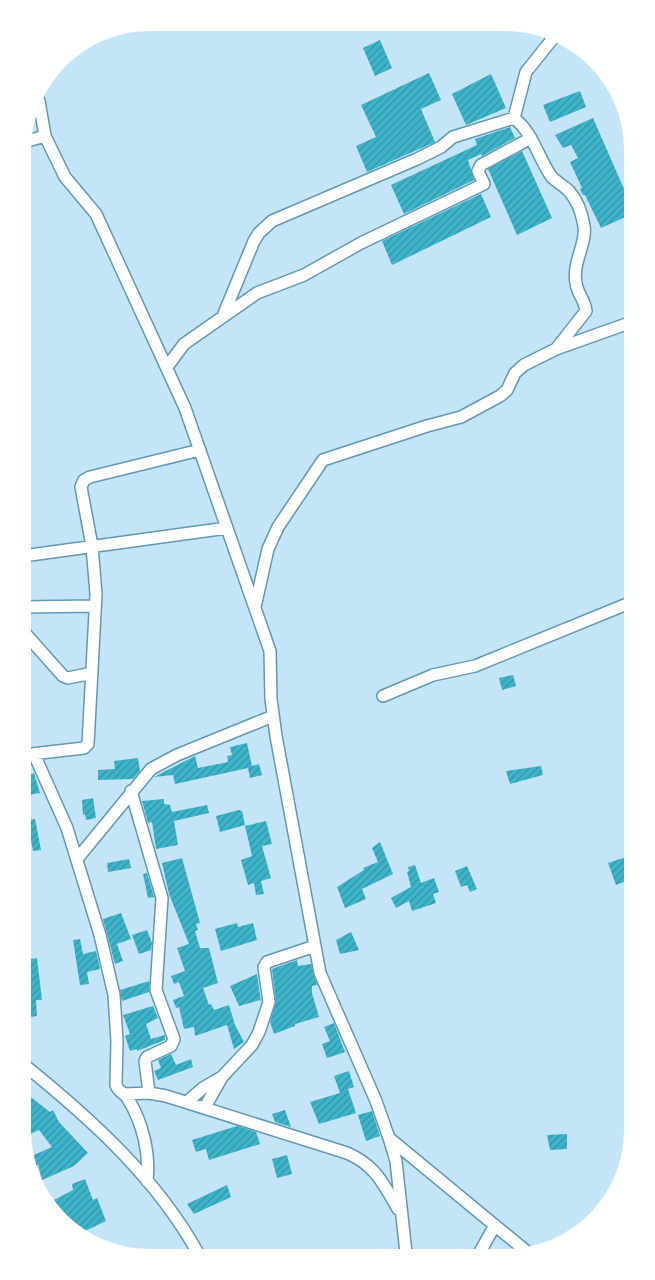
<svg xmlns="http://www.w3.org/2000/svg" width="655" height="1280" font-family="'Playfair Display',serif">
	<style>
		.building { fill: url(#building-hatch) }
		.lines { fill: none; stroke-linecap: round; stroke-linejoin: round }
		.minor-casing { stroke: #6298b5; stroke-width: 14 }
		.minor { stroke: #fff; stroke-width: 11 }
	</style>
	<defs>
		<pattern id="building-hatch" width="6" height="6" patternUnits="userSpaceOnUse" patternTransform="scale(1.25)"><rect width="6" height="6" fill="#3eb4ca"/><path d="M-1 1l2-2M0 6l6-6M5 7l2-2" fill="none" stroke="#3393a5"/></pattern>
	</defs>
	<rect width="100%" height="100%" fill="#c4e5f7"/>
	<path class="building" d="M380,40L392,68L375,76L363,48Z
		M429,73L441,100L421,109L435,142L367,172L356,146L376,137L361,105Z
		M491,74L506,108L466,125L452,94Z
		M580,91L586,107L550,122L543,105Z
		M593,118L628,198L630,197L632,203V214L601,228L585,195H583L580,189L582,188L570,162L578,158L571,145L563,148L555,135Z
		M510,127L515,138L482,156L481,154L468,160L474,180L404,214L391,185L477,145L475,139Z
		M522,151L552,218L517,235L488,169Z
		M481,194L491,217L392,265L382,241Z
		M513,675L516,686L502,690L499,678Z
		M247,743L252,766L259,764L262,775L250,778L248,768L175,784L173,775L154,777L195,756L198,768L228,762L227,756L232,755L230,747Z
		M138,758L140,771L133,779L98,780V770L115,769L114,761Z
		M541,766L543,775L510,784L506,771Z
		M34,773L40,793L28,795L25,777Z
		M93,798L96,818L86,820L85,814L83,815L82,800Z
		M164,799V804L170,805L172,812L207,805L209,813L174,821L178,845L156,849L152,822L148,823L142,801Z
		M239,810L242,811L245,825L220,832L216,816Z
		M35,819L41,850L33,851L27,820Z
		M266,821L272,844L262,846L271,878L261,881L264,894L256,895L254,883L248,885L241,860L252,856L245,826Z
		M380,842L393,874L362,889L366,899L345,908L337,887L364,870L363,868L378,862L372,848Z
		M632,855V879L616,885L608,863Z
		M182,858L200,923L196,924L198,930L195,931L200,948H209L218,983L203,988L209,1005L211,1004L214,1010L229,1005L235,1025L244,1042L234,1049L227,1025L195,1036L194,1027L184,1029L179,1007L176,1008L173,1000L184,996L179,982L174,984L171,976L185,971L177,948L189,944L169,894L162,863Z
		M129,859L131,868L108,872L107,863Z
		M415,865L421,883L434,878L439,892L433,894L436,903L412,911L409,901L396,908L391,898L411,887L407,872L409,871L408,867Z
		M467,866L477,889L470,892L467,885L461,887L455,871Z
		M147,873L154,897L148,898L143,874Z
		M121,913L131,939L117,944L123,961L115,964L103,919Z
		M237,923L238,927L253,923L257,940L221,951L215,929Z
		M147,930L152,943L151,950L139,954L132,935Z
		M351,932L359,950L340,954L336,940Z
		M80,939L83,954L96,951L100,969L87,972L89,984L80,985L73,940Z
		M23,940H28L30,959L37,958L42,1000H36L37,1016L23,1018Z
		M297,960L298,966L311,964L317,985L312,986V993L319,1017L295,1024V1026L274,1034L270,1022L276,1001L272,969Z
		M257,974L261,1002L260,1000L239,1006L230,986Z
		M149,981V992L122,1001L120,990Z
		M153,1006L158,1018L146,1024L151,1039L165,1035V1040L137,1051V1049L130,1051L125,1036L130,1034L123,1015Z
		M334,1023L345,1052L327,1058L322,1044L330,1041L324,1027Z
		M171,1054L176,1065L191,1059L193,1067L158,1080L154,1071L161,1068L158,1060Z
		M349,1071L354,1087L348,1089L356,1113L319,1124L310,1102L340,1093L334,1076Z
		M23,1091L50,1112L53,1110L59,1122L88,1153L74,1166L42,1180L38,1165L29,1167L27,1158L52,1147L39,1130L24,1137Z
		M285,1110L291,1127L275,1122L272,1114Z
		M372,1111L380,1136L366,1141L358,1115Z
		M237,1126L256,1132L260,1144L209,1160L206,1149L196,1152L192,1140Z
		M567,1134V1149L550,1150L547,1135Z
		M287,1155L292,1174L277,1178L272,1159Z
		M85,1179L93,1200L97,1198L106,1221L81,1233L69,1227L62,1213L58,1214L50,1202L73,1190L72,1184Z
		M227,1185L231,1197L194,1214L187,1204Z"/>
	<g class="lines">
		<g class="minor-casing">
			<path id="minor" d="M35,95L39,101L45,136L65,177L96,214L185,408L270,651L271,699L276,736L320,973L376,1101L389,1138L396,1161L406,1253
				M514,118C533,133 538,157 551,176C556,182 563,185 569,191C577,200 582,214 584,226C587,243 572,263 576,283C577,293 585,300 586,311L556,349
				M24,142L45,136
				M223,316L254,241L259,233L272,221L417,159L441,147L453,137L514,118L526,72L554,37
				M167,367L184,344L257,293L304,275L361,243L484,184L478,171L481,165L531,138
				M23,556L227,528
				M23,607L95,606
				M255,607L268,549L278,527L323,460L427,426L461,417L500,396L507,390L515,373L524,365L556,349L632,322
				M23,631L63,676L68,678L92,673
				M383,696L433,675L475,666L632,602
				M34,754L67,828L100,935L114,995L117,1041L116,1085C118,1092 125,1093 128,1099C143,1123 150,1154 147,1181
				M23,755L84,748L88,744L96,594L92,546L81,487L84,480L90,477L200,450
				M131,791L162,898L156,990L174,1039L171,1046L147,1057L145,1061L149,1093
				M77,859L151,769L177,755L273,716
				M23,1064C90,1118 157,1178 199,1255
				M124,1094L149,1093L166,1096L347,1153C375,1165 383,1183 398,1209
				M187,1102L203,1088L220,1078
				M205,1107L222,1077L252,1045L259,1032L269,1002L264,967L267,962L315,946
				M389,1138L526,1251
				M480,1252L495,1225"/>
		</g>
		<use href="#minor" class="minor"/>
	</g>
	<path d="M0 0H655V1280H0ZM150 31H505A119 119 0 0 1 624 150V1130A119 119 0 0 1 505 1249H150A119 119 0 0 1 31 1130V150A119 119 0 0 1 150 31Z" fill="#fff" fill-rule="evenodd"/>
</svg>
